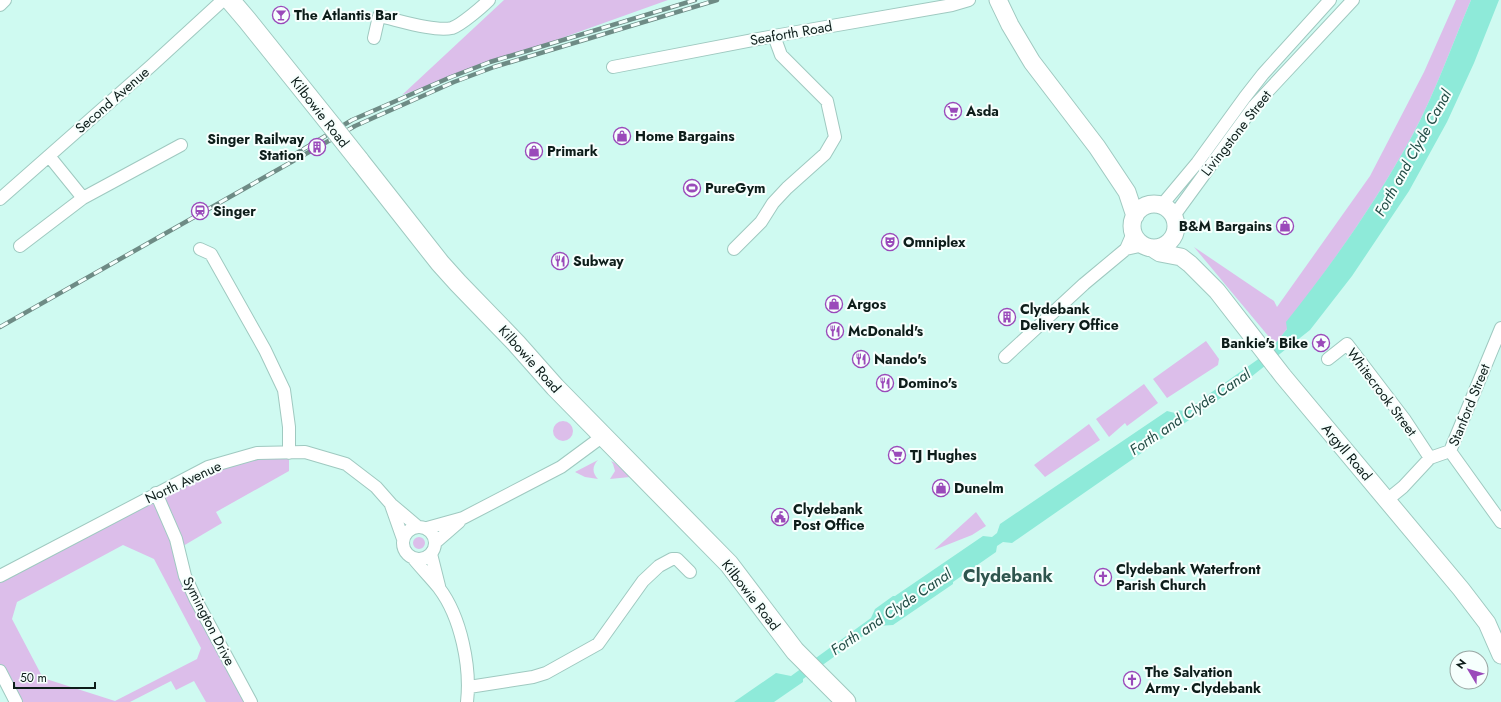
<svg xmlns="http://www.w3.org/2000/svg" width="1501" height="702" font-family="Jost,sans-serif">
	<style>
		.green { fill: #dcbeea; fill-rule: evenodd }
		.water { fill: #8eead9 }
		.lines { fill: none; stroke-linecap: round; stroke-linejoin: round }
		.street-casing { stroke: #9fc9c0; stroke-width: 14 }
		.secondary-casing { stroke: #9fc9c0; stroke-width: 19 }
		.primary-casing { stroke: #9fc9c0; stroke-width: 21 }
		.street { stroke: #fff; stroke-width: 12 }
		.secondary { stroke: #fff; stroke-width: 17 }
		.primary { stroke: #fff; stroke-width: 19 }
		.rail-casing { stroke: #6e8b85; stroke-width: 4.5 }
		.rail { stroke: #f6fffd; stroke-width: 3; stroke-dasharray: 9; stroke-linecap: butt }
		.primary-bridge-casing { stroke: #9fc9c0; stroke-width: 21; stroke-linecap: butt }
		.primary-bridge { stroke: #fff; stroke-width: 19 }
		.labels { text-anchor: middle; stroke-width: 4; stroke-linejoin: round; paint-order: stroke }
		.poi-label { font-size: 14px; font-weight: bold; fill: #0d1d1a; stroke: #f6fffd; text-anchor: start }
		.street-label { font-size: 14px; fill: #0d1d1a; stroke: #f6fffd }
		.water-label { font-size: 15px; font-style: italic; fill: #234d46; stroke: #f6fffd }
		.district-label { font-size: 18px; font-weight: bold; fill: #2f554e; stroke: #f6fffd }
	</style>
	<rect width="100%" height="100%" fill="#cffaf1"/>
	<path class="green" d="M504,0H668L402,95Z
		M1456,0H1471C1452,45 1435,93 1412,136C1376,202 1333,263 1287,322V329L1275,344L1194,247L1274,301L1277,307L1370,176L1424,72Z
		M1206,341L1219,359L1218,365L1167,398L1153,379Z
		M1144,384L1158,403L1127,426L1125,423L1109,437L1096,419Z
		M553 431a10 10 0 1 1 20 0a10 10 0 1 1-20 0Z
		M1089,424L1100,440L1045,477L1034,465Z
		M289,453V471L216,512L222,523L178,549L185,576L251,702H206L194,681L176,690L171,681L130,702H16L0,671V576L208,467ZM123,545L154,559L201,648L197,659L115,701L43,678L12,619L17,602Z
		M598,460C592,466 592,473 598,479L585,477L575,472Z
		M611,461L615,463L630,477L610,479L615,471L613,464Z
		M976,512L986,526L972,535L934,550Z
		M413 543a6 6 0 1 1 12 0a6 6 0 1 1-12 0Z"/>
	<path class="water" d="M1471,0H1499L1474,63L1447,122L1409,191L1352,276L1310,330L1251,377L1012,543L1003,542L997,546L996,552L953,582V584L893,625L877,626L803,679V682L774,702H734L776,673L791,676L871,618L875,609L893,596H895L983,536L992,537L997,533L1000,524L1167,411L1175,413L1177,410L1185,411L1257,360L1275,344L1287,329L1286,322C1333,263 1376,202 1412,136C1435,93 1452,45 1471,0Z"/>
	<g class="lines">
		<g class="street-casing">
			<path id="street" d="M0,5L5,0
				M374,38L379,16C398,20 434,32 452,28C461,25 482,7 489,0
				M613,67L774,36L952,5L969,0
				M49,156L83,198L181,145
				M0,199L151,66L223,0
				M1161,206L1197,163L1245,97L1263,74L1330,0
				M1173,217L1254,106L1353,0
				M20,246L83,198
				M200,249L211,254L265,350L284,390L289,427V453
				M734,249L761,222L773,203L787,188L825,154L835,137L827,101L781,55L774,36
				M1126,249L1144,245
				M1005,357L1084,284L1126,249L1133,233
				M1328,359L1347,344L1405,420L1430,458
				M1450,451L1501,522
				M156,493L176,539L185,576L196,600L251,702
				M1387,500L1403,487L1430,458L1450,451L1501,328
				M391,505L403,539
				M403 543a16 16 0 1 1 32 0a16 16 0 1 1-32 0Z
				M427,528L463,518L561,467L603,436
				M436,542L459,522
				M431,554L439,586
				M413,558C421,568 431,578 439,588C461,617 471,667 467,702
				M0,576L208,467L257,453L305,452L346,464L376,487L391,504L417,526
				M0,671L16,702
				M469,687L533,677L546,673L598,644L643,581L659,566L672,559H677L690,572"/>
		</g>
		<g class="secondary-casing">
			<path id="secondary" d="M998,0L1010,25L1032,62L1097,147L1127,192L1135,216
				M1132 226a22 22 0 1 1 44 0a22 22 0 1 1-44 0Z
				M1152,248L1160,253L1181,257L1190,264L1217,291L1283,376L1461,589L1487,623L1501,655"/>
		</g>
		<g class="primary-casing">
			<path id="primary" d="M230,0L247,20L332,126
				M359,160L440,263L458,283L516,343L555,387L729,564L795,651L846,702"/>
		</g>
		<use href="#street" class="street"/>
		<use href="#secondary" class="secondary"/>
		<use href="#primary" class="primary"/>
		<g class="rail-casing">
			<path id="rail" d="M287,159L352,120L451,77L490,62L695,0
				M0,327L355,126L454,82L494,67L717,0"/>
		</g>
		<use href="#rail" class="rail"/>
		<g class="primary-bridge-casing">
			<path id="primary-bridge" d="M332,126L359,160"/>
		</g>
		<use href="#primary-bridge" class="primary-bridge"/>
	</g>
	<defs>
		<g id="bar-ring" transform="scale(0.9)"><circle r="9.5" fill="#f6fffd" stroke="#9a4aba" stroke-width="1.5"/><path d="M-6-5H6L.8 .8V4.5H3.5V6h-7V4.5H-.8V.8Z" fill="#9a4aba"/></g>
		<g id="supermarket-ring" transform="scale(0.9)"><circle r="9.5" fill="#f6fffd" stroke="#9a4aba" stroke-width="1.5"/><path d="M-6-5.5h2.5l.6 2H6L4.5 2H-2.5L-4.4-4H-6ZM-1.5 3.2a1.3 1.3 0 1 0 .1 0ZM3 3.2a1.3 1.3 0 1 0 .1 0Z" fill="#9a4aba"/></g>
		<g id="shop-ring" transform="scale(0.9)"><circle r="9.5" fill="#f6fffd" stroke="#9a4aba" stroke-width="1.5"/><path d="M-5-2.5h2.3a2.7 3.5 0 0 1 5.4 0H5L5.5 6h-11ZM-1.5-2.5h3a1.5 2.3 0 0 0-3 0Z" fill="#9a4aba"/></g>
		<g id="building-ring" transform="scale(0.9)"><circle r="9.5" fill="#f6fffd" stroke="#9a4aba" stroke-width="1.5"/><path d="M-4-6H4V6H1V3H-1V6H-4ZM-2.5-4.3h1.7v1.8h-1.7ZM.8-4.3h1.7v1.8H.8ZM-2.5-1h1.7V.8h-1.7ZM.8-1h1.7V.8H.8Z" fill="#9a4aba"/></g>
		<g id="stadium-ring" transform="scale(0.9)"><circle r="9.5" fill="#f6fffd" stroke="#9a4aba" stroke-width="1.5"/><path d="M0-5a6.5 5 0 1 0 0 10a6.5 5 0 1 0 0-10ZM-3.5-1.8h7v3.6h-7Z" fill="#9a4aba"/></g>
		<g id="station-ring" transform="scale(0.9)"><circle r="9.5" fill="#f6fffd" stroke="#9a4aba" stroke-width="1.5"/><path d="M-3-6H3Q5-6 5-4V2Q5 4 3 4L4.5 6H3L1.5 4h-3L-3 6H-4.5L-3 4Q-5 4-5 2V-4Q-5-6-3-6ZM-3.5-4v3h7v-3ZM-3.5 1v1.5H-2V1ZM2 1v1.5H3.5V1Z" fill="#9a4aba"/></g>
		<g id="theatre-ring" transform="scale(0.9)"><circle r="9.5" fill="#f6fffd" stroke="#9a4aba" stroke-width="1.5"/><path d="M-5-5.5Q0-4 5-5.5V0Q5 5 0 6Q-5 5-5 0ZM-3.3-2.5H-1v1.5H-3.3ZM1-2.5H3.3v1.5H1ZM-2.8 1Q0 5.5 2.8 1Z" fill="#9a4aba"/></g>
		<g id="restaurant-ring" transform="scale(0.9)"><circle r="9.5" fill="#f6fffd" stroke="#9a4aba" stroke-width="1.5"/><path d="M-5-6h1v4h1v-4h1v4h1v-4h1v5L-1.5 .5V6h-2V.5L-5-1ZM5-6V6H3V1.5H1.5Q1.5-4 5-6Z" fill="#9a4aba"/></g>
		<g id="sight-ring" transform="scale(0.9)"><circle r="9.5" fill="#f6fffd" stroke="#9a4aba" stroke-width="1.5"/><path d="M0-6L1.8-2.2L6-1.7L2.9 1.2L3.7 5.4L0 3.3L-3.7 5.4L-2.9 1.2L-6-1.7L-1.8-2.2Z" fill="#9a4aba"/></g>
		<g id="civic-ring" transform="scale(0.9)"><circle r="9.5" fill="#f6fffd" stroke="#9a4aba" stroke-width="1.5"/><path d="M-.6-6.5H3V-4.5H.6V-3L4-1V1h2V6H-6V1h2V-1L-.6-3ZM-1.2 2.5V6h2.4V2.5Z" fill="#9a4aba"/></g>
		<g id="church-ring" transform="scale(0.9)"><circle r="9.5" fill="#f6fffd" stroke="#9a4aba" stroke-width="1.5"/><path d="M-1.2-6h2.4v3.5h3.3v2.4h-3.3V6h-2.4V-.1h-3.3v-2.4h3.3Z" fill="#9a4aba"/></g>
	</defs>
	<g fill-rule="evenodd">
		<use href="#bar-ring" x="281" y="15"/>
		<use href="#supermarket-ring" x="953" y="111"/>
		<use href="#shop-ring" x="622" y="136"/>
		<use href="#building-ring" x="317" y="147"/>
		<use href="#shop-ring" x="534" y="151"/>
		<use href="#stadium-ring" x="692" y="188"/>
		<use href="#station-ring" x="200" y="211"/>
		<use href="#shop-ring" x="1285" y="226"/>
		<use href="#theatre-ring" x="890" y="242"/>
		<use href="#restaurant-ring" x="560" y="261"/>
		<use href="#shop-ring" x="834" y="304"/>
		<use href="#building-ring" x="1007" y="317"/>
		<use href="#restaurant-ring" x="835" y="331"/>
		<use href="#sight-ring" x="1321" y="343"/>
		<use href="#restaurant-ring" x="861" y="359"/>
		<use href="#restaurant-ring" x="885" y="383"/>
		<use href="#supermarket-ring" x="897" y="455"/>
		<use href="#shop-ring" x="941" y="488"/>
		<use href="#civic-ring" x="780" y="517"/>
		<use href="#church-ring" x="1103" y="577"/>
		<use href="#church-ring" x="1132" y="680"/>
	</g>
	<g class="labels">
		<g class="poi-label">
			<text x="294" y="20">The Atlantis Bar</text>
			<text x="966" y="116">Asda</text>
			<text x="635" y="141">Home Bargains</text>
			<text x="304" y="144" text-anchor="end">Singer Railway<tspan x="304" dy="16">Station</tspan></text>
			<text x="547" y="156">Primark</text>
			<text x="705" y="193">PureGym</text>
			<text x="213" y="216">Singer</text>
			<text x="1272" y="231" text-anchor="end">B&amp;M Bargains</text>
			<text x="903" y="247">Omniplex</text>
			<text x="573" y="266">Subway</text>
			<text x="847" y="309">Argos</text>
			<text x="1020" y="314">Clydebank<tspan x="1020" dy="16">Delivery Office</tspan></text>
			<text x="848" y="336">McDonald's</text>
			<text x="1308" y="348" text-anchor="end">Bankie's Bike</text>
			<text x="874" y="364">Nando's</text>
			<text x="898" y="388">Domino's</text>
			<text x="910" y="460">TJ Hughes</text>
			<text x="954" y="493">Dunelm</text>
			<text x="793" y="514">Clydebank<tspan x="793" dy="16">Post Office</tspan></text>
			<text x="1116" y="574">Clydebank Waterfront<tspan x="1116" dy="16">Parish Church</tspan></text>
			<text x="1145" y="677">The Salvation<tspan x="1145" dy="16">Army - Clydebank</tspan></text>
		</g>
		<g class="street-label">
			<text transform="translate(791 33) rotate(-10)" y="5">Seaforth Road</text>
			<text transform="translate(112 100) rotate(-41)" y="5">Second Avenue</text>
			<text transform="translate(320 112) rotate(52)" y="5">Kilbowie Road</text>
			<text transform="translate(1236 133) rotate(-52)" y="5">Livingstone Street</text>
			<text transform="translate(530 359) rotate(48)" y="5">Kilbowie Road</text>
			<text transform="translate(1382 392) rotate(53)" y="5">Whitecrook Street</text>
			<text transform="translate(1469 405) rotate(-68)" y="5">Stanford Street</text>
			<text transform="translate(1347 452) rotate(50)" y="5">Argyll Road</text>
			<text transform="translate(183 482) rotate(-25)" y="5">North Avenue</text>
			<text transform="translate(751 595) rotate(52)" y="5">Kilbowie Road</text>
			<text transform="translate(209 621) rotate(63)" y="5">Symington Drive</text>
		</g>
		<g class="water-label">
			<text transform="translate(1413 153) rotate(-61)" y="5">Forth and Clyde Canal</text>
			<text transform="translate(1190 412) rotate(-34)" y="5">Forth and Clyde Canal</text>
			<text transform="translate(891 612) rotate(-34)" y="5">Forth and Clyde Canal</text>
		</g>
		<g class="district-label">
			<text x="1008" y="582">Clydebank</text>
		</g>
	</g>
	<g transform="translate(1469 670) rotate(308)"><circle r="19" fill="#f6fffd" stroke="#99a5a2"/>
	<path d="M0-3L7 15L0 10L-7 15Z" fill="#9a4aba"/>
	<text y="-6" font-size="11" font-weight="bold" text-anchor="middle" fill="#0d1d1a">N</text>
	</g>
	<path d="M14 682v6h81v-6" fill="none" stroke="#0d1d1a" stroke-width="2"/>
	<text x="20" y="682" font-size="12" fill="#0d1d1a" stroke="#f6fffd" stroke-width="3" paint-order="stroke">50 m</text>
</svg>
